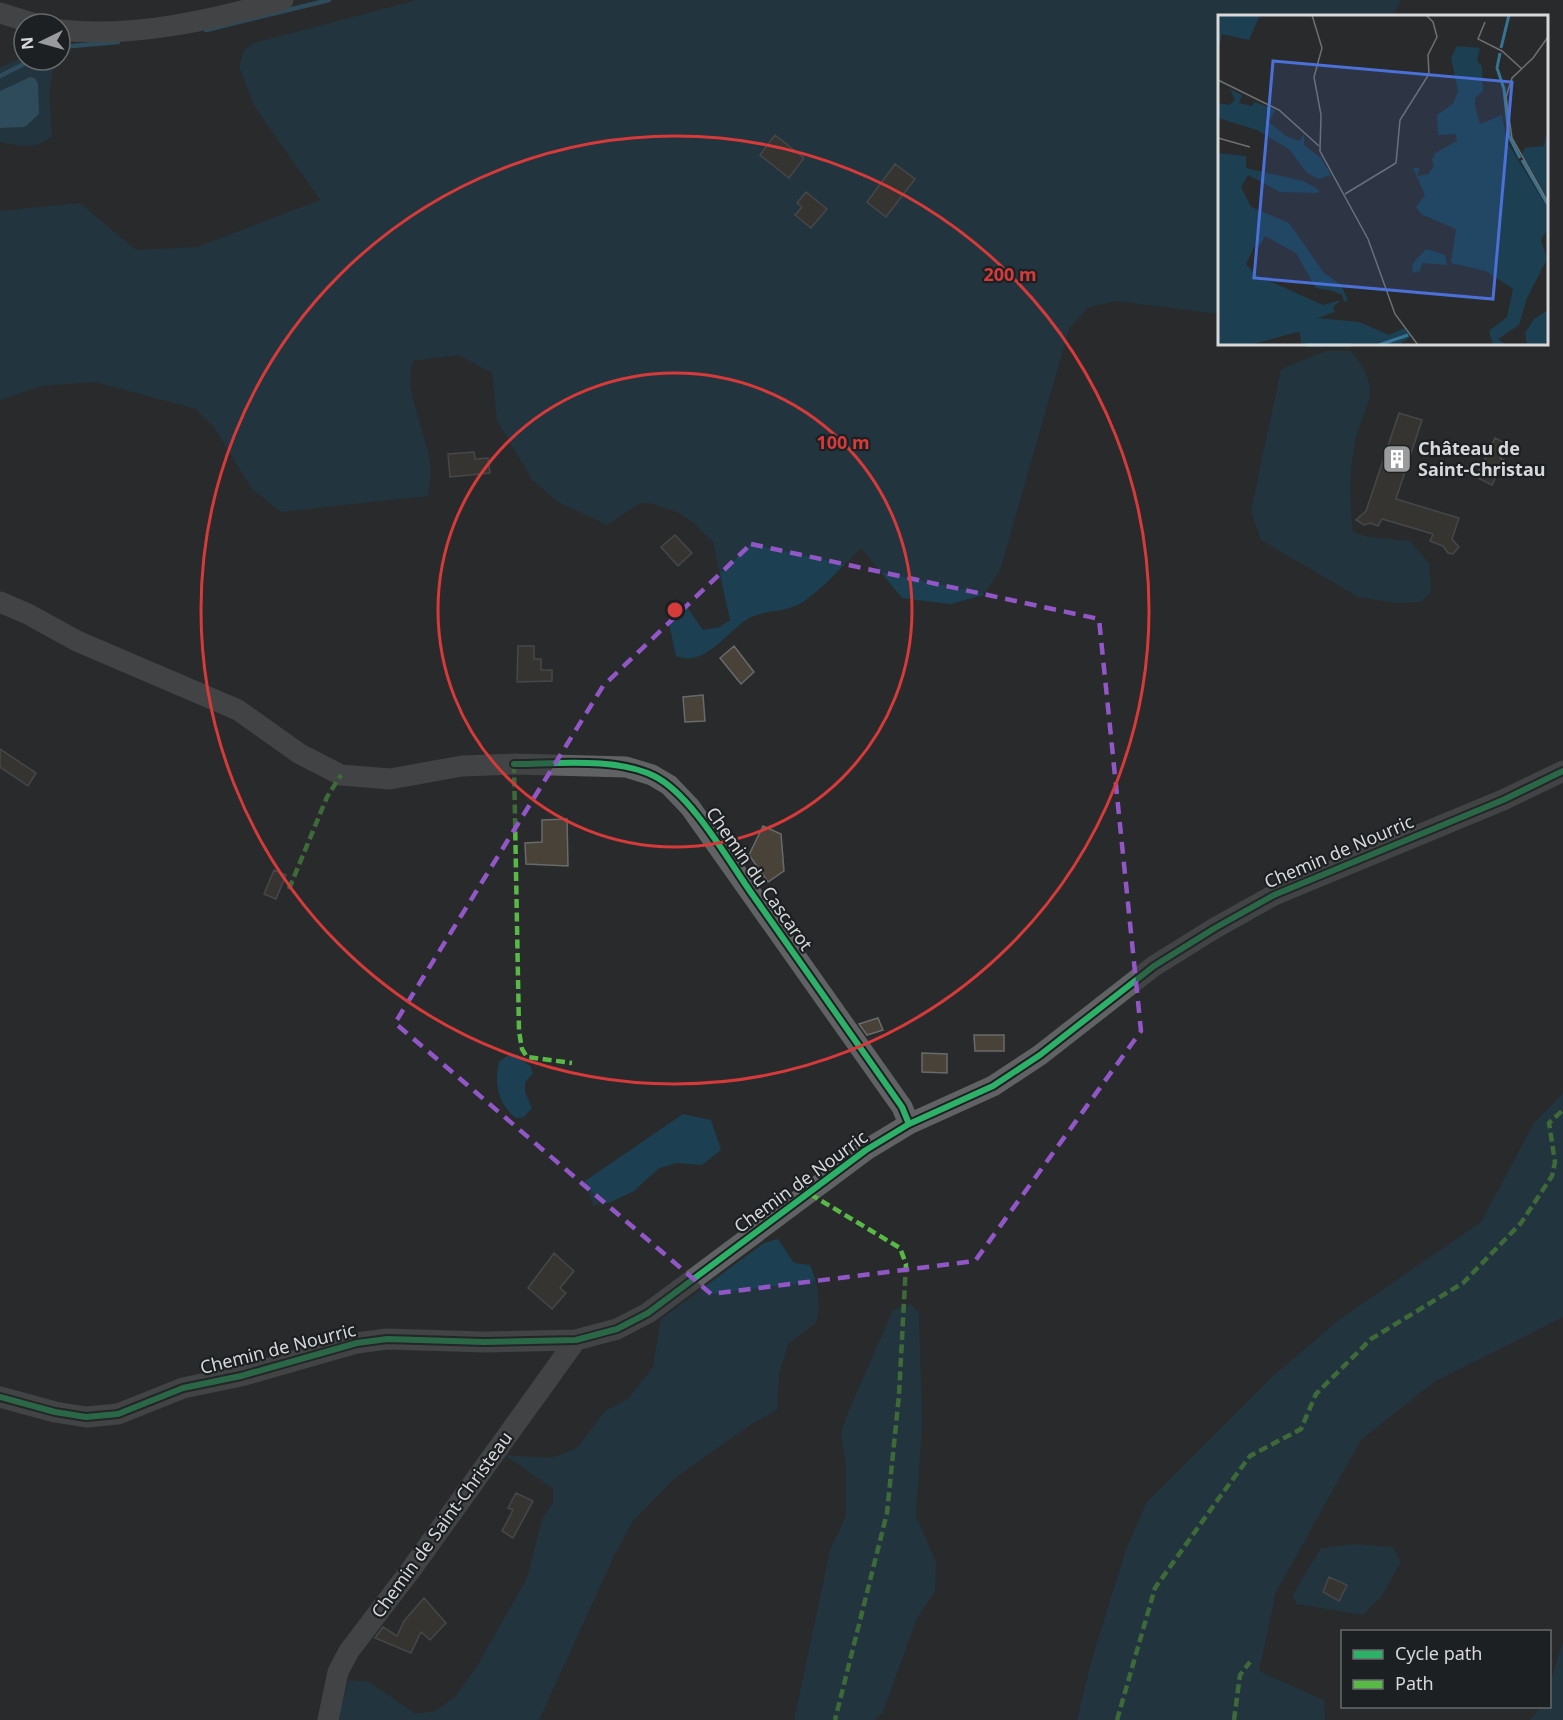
<svg xmlns="http://www.w3.org/2000/svg" width="1563" height="1720" font-family="'Noto Sans',sans-serif">
	<style>
		.green { fill: #1c4052 }
		.water { fill: #367494 }
		.lines { fill: none; stroke-linecap: round; stroke-linejoin: round }
		.stream { stroke: #367494; stroke-width: 4.5 }
		.building { fill: #484238; stroke: #696a6a; stroke-width: 1.5 }
		.minor { stroke: #616263; stroke-width: 21 }
		.quiet { stroke: #58b947; stroke-width: 4.5; stroke-dasharray: 9 4.5; stroke-linecap: butt }
		.cycleway-casing { stroke: #1d2022; stroke-width: 10 }
		.cycleway { stroke: #2db169; stroke-width: 6 }
		.marked { fill: none; stroke: #9257c6; stroke-width: 4.5; stroke-dasharray: 12 8; stroke-linejoin: round }
		.ring { fill: none; stroke: #d63a3a; stroke-width: 3 }
		.labels { text-anchor: middle; stroke-width: 4.5; stroke-linejoin: round; paint-order: stroke }
		.poi-label { font-size: 18px; font-weight: bold; fill: #d6d8da; stroke: #1d2022; text-anchor: start }
		.street-label { font-size: 18px; fill: #d6d8da; stroke: #1d2022 }
		.inset-river { fill: none; stroke: #367494; stroke-width: 3 }
		.inset-road { fill: none; stroke: #6e7071; stroke-width: 1.5 }
		.view { fill: #4b70d8; fill-opacity: 0.15; stroke: #4b70d8; stroke-width: 3 }
		.inset-edge { fill: none; stroke: #d6d8da; stroke-width: 3 }
		.centre { fill: #d63a3a; stroke: #1d2022; stroke-width: 3 }
		.ring-label { font-size: 18px; text-anchor: middle; font-weight: bold; fill: #d63a3a; stroke: #1d2022; stroke-width: 4.5; stroke-linejoin: round; paint-order: stroke }
	</style>
	<rect width="100%" height="100%" fill="#282a2b"/>
	<path class="green" d="M417,0H1401L1393,16H1220L1219,314L1116,301L1089,307L1069,329L1000,570L983,595L951,604L902,598L861,548C843,565 824,588 803,602C787,613 763,609 746,620C726,633 704,668 676,656L666,610L676,600L687,607L703,630L720,627L730,620L713,542L693,523L677,512L650,503H640L607,525L558,502L532,480L497,420L492,373L458,355L413,361C402,387 427,435 430,463C432,473 429,485 428,496L281,512L252,489L214,427L196,409L95,382L41,386L0,400V211L80,203L136,250L197,247L320,200L254,106L239,66L244,50L254,43Z
		M24,56V60H55L49,90L52,136C38,150 18,146 0,142V128L26,127L30,77L0,91V68Z
		M1326,351H1351C1386,394 1363,403 1354,447C1349,474 1350,504 1353,532L1368,537L1410,541L1429,563L1431,593L1420,602L1395,603L1358,597L1261,540L1251,511L1281,369Z
		M517,1055L530,1066L533,1074L525,1082V1092L532,1108L524,1117L516,1118C498,1105 494,1083 499,1062L507,1056Z
		M1563,1093V1317L1434,1382L1361,1440L1276,1592L1259,1671L1324,1700L1325,1720H1077L1092,1658L1126,1550L1146,1503L1273,1376L1340,1319L1481,1222L1534,1123Z
		M683,1114L711,1120L721,1150L702,1165L677,1163L659,1168L634,1191L611,1202L593,1206L585,1181Z
		M778,1239L794,1263L810,1265C819,1286 821,1301 816,1323L788,1344L779,1374L777,1410L750,1425L675,1478L633,1521L615,1554L539,1720H337L349,1680L369,1682L416,1714L435,1711L455,1697L477,1666L527,1578L542,1519L553,1503V1489L505,1455L551,1458L577,1448L605,1411L628,1399L653,1367L661,1319L764,1243Z
		M911,1304L919,1314L922,1424L916,1516L936,1562L935,1591L917,1618L883,1712L875,1720H794L830,1550L846,1515V1467L841,1433L848,1412L893,1310Z
		M1356,1544L1393,1547L1401,1562L1381,1597L1363,1615L1296,1604L1293,1594L1321,1548Z
		M1563,1641V1720H1530L1540,1707L1550,1706V1683Z"/>
	<path class="water" d="M30,77L35,78L38,84L39,114L25,127L0,128V91Z"/>
	<g class="lines">
		<path class="stream" d="M206,30L329,0
			M60,47L118,42
			M0,76L32,60"/>
	</g>
	<path class="building" d="M775,135L804,158L789,178L760,155Z
		M895,164L915,179L886,217L867,202Z
		M806,192L827,209L811,228L795,215L802,207L797,203Z
		M1399,413L1422,420L1396,499L1459,518L1452,539L1459,547L1453,554L1448,553L1443,546L1430,541L1433,534L1382,519L1378,526L1370,523L1364,525L1356,520L1366,511Z
		M1495,438L1507,444L1500,458L1504,460L1492,485L1476,477Z
		M474,452L475,459L488,458L490,473L450,477L448,454Z
		M675,535L692,553L678,566L661,547Z
		M518,646H534V659H541V670H552V681L517,682Z
		M734,646L754,672L741,684L720,658Z
		M703,695L705,721L685,722L683,697Z
		M0,749L36,773L28,786L0,767Z
		M567,819L568,866L526,864L525,843L542,842V820Z
		M763,826L781,834L784,871L768,882L749,855Z
		M274,870L286,875L276,899L264,894Z
		M878,1018L883,1030L867,1035L859,1024Z
		M974,1035H1004V1051H975Z
		M922,1053L947,1054V1073L922,1072Z
		M554,1253L574,1271L560,1288L566,1293L552,1309L528,1288Z
		M516,1493L533,1501L513,1538L502,1531L513,1510L508,1508Z
		M1329,1577L1347,1585L1339,1601L1323,1592Z
		M424,1598L446,1623L430,1640L421,1632L411,1653L375,1638L383,1627L397,1636L404,1621Z"/>
	<g class="lines">
		<path class="minor" d="M0,13L36,24
			M60,30C135,38 212,20 283,0
			M0,602L28,614L77,641L238,710L300,754L341,775L390,779L462,766L514,764L626,767L652,775L669,785L690,807L902,1107L909,1124
			M0,1397L55,1412L86,1417L118,1414L183,1388L241,1376L357,1343L387,1339L484,1342L576,1340L617,1329L648,1313L866,1150L909,1124L993,1086L1040,1055L1154,966L1215,928L1274,895L1503,800L1563,771
			M328,1720L338,1672L349,1651L410,1571L576,1340"/>
		<path class="quiet" d="M514,764L519,1031L522,1049L527,1057L572,1063
			M289,889L327,797L341,775
			M810,1194L900,1248L906,1264L899,1395L887,1513L835,1720
			M1117,1720L1155,1588L1219,1498L1250,1456L1301,1429L1316,1394L1371,1339L1463,1283L1521,1223L1552,1176L1555,1162L1549,1123L1563,1110
			M1234,1720L1240,1675L1250,1662"/>
		<g class="cycleway-casing">
			<path id="cycleway" d="M514,764C555,764 616,757 654,776C691,794 728,860 752,894C802,965 852,1036 902,1107L909,1124
				M0,1397L55,1412L86,1417L118,1414L183,1388L241,1376L357,1343L387,1339L484,1342L576,1340L617,1329L648,1313L866,1150L909,1124L993,1086L1040,1055L1154,966L1215,928L1274,895L1503,800L1563,771"/>
		</g>
		<use href="#cycleway" class="cycleway"/>
	</g>
	<path d="M0 0H1563V1720H0ZM751,544L1099,619L1141,1031L975,1261L711,1294L395,1023L603,686Z" fill="#282a2b" fill-opacity=".55" fill-rule="evenodd"/>
	<path class="marked" d="M751,544L1099,619L1141,1031L975,1261L711,1294L395,1023L603,686Z"/>
	<g class="ring">
		<circle cx="675" cy="610" r="237"/>
		<circle cx="675" cy="610" r="474"/>
	</g>
	<defs>
		<g id="building-square" transform="scale(1.5)"><rect x="-9" y="-9" width="18" height="18" rx="4" fill="#999b9d" stroke="#1d2022"/><path d="M-4-6H4V6H1V3H-1V6H-4ZM-2.5-4.3h1.7v1.8h-1.7ZM.8-4.3h1.7v1.8H.8ZM-2.5-1h1.7V.8h-1.7ZM.8-1h1.7V.8H.8Z" fill="#fff"/></g>
	</defs>
	<g fill-rule="evenodd">
		<use href="#building-square" x="1397" y="459"/>
	</g>
	<g class="labels">
		<g class="poi-label">
			<text x="1418" y="455">Château de<tspan x="1418" dy="21">Saint-Christau</tspan></text>
		</g>
		<g class="street-label">
			<text transform="translate(1339 852) rotate(-23)" y="6">Chemin de Nourric</text>
			<text transform="translate(759 879) rotate(55)" y="6">Chemin du Cascarot</text>
			<text transform="translate(801 1182) rotate(-36)" y="6">Chemin de Nourric</text>
			<text transform="translate(278 1349) rotate(-14)" y="6">Chemin de Nourric</text>
			<text transform="translate(442 1525) rotate(-54)" y="6">Chemin de Saint-Christeau</text>
		</g>
	</g>
	<g transform="translate(1218 15)">
		<rect width="330" height="330" fill="#282a2b"/>
		<path d="M2,0H42L31,25L4,19L0,41ZM239,31L262,33L259,46L264,51L265,76L257,83V91L262,109L284,100L289,127L330,194V214L323,225L329,244L309,283L301,310L280,324L288,330H275L271,316L289,302L295,274L268,256L233,248L238,214L203,199L198,192L207,180L195,153H202L199,161L210,159L216,151L214,145L217,138L239,126L238,119L220,120L219,100L235,89L240,76L233,43ZM12,74L24,80L21,88L34,91L37,87L57,95L51,107L68,121L81,126L86,119V130L103,143L113,160L100,164L89,158L71,134L39,115L0,103V88L11,90L17,85ZM330,112V184L304,139L307,133L326,131ZM0,138L28,141V153L85,166L101,175L100,178L62,177L30,160L23,172L33,192L71,208L106,258L123,270L130,285L126,287L124,280L115,276L98,273L78,238L47,221L42,230H37L28,249L38,260L105,290L123,285L115,292L117,297L99,303L141,307L171,320L186,313L193,321L181,330H83L82,318L79,317L32,330H0ZM208,234L227,240L229,250L204,248L202,256L194,258L195,248ZM330,295V324L326,330H309L307,318L316,304Z" fill="#1c4052"/>
		<path class="inset-river" d="M283,33L291,0M282,38L279,53L286,74L291,121L302,143M304,145L330,190M88,330H133M161,330L190,320"/>
		<path class="inset-road" d="M94,0L104,33L96,62L103,100L102,136L150,224L177,299L200,330M267,7L260,24L284,36L304,54M330,22L315,43L294,63L288,82L294,123L330,187M0,65L61,95L101,131M0,123L32,132M127,179L178,148L182,105L211,59L210,40L219,22L215,7L208,0"/>
		<path class="view" d="M55,46L294,67L275,284L36,263Z"/>
		<rect width="330" height="330" class="inset-edge"/>
	</g>
	<circle cx="675" cy="610" r="9" class="centre"/>
	<g class="ring-label">
		<text x="1010" y="281">200 m</text>
		<text x="843" y="449">100 m</text>
	</g>
	<rect x="1341" y="1630" width="210" height="78" fill="#1d2022" stroke="#676a6c" stroke-width="1.5"/>
	<rect x="1353" y="1650" width="30" height="9" fill="#2db169" stroke="#676a6c" stroke-width="1.5"/>
	<text x="1395" y="1660" font-size="18" fill="#d6d8da">Cycle path</text>
	<rect x="1353" y="1680" width="30" height="9" fill="#58b947" stroke="#676a6c" stroke-width="1.5"/>
	<text x="1395" y="1690" font-size="18" fill="#d6d8da">Path</text>
	<g transform="translate(42 42) rotate(265)"><circle r="28" fill="#1d2022" stroke="#676a6c" stroke-width="1.5"/>
	<path d="M0-4.5L10 22L0 15L-10 22Z" fill="#999b9d"/>
	<text y="-9" font-size="16" font-weight="bold" text-anchor="middle" fill="#d6d8da">N</text>
	</g>
</svg>
